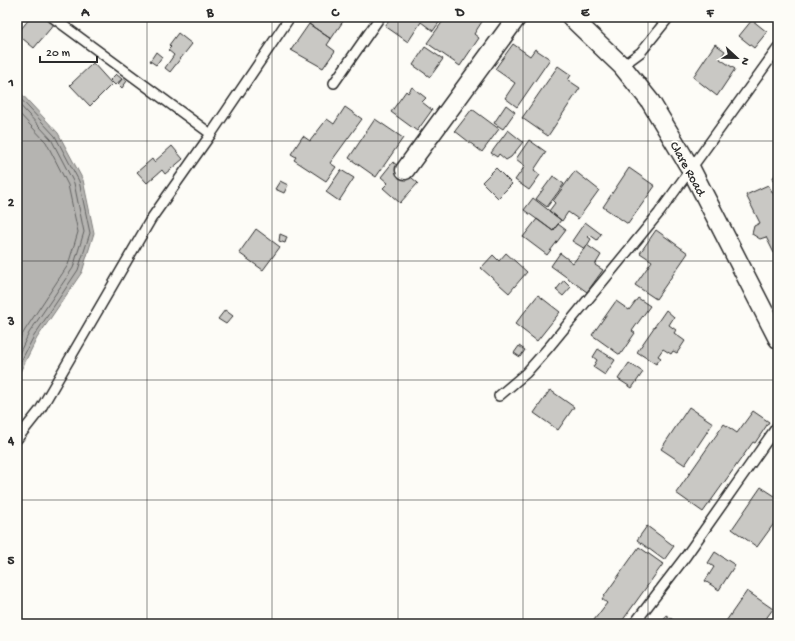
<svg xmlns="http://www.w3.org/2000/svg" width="795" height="641" font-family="'Gochi Hand',sans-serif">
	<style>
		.water { fill: #b5b4b1; stroke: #7e7d7b }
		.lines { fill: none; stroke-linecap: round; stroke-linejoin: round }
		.shore { stroke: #626261; stroke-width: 1 }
		.building { fill: #c9c8c4; stroke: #2b2b2b }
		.service-casing { stroke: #2b2b2b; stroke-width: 12 }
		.minor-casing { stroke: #2b2b2b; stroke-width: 21 }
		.service { stroke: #fdfcf7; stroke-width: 9 }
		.minor { stroke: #fdfcf7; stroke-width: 18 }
		.grid { fill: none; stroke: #2b2b2b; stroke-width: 1; stroke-opacity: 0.55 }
		.labels { text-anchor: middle; stroke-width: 4; stroke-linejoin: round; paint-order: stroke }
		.street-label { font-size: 13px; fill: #2b2b2b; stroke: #fdfcf7 }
		.neatline { fill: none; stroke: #2b2b2b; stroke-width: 1.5 }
		.grid-label { font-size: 13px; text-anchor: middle; font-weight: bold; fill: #2b2b2b }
	</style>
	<rect width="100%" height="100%" fill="#fdfcf7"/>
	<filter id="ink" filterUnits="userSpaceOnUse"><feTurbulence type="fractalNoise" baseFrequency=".025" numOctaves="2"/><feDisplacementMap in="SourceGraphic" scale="8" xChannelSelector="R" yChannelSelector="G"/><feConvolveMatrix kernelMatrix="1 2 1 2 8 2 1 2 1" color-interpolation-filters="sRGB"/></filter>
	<g filter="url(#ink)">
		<path class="water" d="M17,89L58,133L83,180L94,233L82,272L37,338L17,378Z"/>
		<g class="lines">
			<path class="shore" d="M17,95L55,136L79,181L90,233L78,270L34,336L17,369
				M17,102L51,139L74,183L84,232L73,268L29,333L17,358
				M17,111L46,142L68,185L78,232L68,265L25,330L17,344"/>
		</g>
		<path class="building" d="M29,17H47L55,23L34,48L17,34L30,18Z
			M305,17H346L331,39L309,24L311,21Z
			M392,17H443L433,31L421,22L408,42L385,26Z
			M446,17H485L474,34L479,38L460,66L427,43Z
			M752,20L767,32L754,48L739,36Z
			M309,24L331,39L327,45L335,51L323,68L291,50Z
			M178,33L192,44L170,72L165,68L174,55L168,50L171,47L169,45Z
			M513,44L530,56L535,49L550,59L517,107L505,98L515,83L495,69Z
			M715,44L725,51L720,59L735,69L717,96L693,77Z
			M425,47L443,59L430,77L413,65Z
			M156,52L162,57L156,65L150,61Z
			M93,63L112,84L90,106L70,85Z
			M558,66L571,75L568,80L580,88L548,136L522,118Z
			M116,74L122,79L115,85L110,80Z
			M123,78L127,81L122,88L118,84Z
			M412,87L426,98L422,102L432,110L417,131L391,112L406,91L408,93Z
			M506,105L515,112L503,129L494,123Z
			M345,107L362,119L330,163L336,167L326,181L294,160L296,157L291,154L303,136L310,141L327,119L334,124Z
			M472,109L499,129L482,152L455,131Z
			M375,119L403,138L376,177L349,158Z
			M508,130L523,142L511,157L506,160L499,154L497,157L491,153Z
			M529,140L546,152L534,170L540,175L529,190L515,180L525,166L516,159Z
			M172,146L183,159L165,174L162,170L147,183L137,172L152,159L154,162Z
			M393,162L418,183L400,203L383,188L388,183L381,177Z
			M496,168L512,184L498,198L482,182Z
			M629,168L655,186L628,224L603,207Z
			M341,170L354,178L339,201L326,192Z
			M575,171L599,190L578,219L568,212L562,221L549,211L555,203L553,201Z
			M778,171V183L772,179Z
			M553,176L564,184L547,207L536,199Z
			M280,181L288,185L284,193L275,189Z
			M768,185L778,201V255L776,252L774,253L766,237L760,239L752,234L754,226L760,223L746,195Z
			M533,198L561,220L553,231L524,210Z
			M537,219L553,231L558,224L566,230L547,255L523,237Z
			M585,222L601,234L597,240L590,235L588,237L591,239L585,249L572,241Z
			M256,229L280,247L263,270L239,253Z
			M656,230L688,253L656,299L635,285L652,261L640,253Z
			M280,234L287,237L285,243L279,241Z
			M587,245L601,255L595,265L603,270L587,292L551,266L560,253L573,263Z
			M506,253L527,272L509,293L481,268L493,255L499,261Z
			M564,280L571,287L563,296L556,290Z
			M538,295L560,312L537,341L515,324Z
			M638,298L650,306L632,331L635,333L620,355L592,335L616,301L629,310Z
			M225,310L233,316L226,324L218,319Z
			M666,310L674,317L669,325L676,330L674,333L685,341L677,353L673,351L671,354L663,349L658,356L661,358L656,364L637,352Z
			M519,346L525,350L520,357L514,353Z
			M598,349L615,360L605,375L593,367L597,360L593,357Z
			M629,363L643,372L632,388L618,379Z
			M550,390L574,407L558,430L534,413Z
			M689,407L713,423L685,465L661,449Z
			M753,411L769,422L755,443L753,442L703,512L676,493L724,424L737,433Z
			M761,487L778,498V518L757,547L732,529Z
			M647,526L674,546L664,560L637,540Z
			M639,547L663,564L620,624H591L607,603L602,599Z
			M715,552L735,565L719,590L705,581L714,567L708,563Z
			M747,591L773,609L762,624H724Z
			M666,615L679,624H661Z"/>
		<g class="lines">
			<g class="service-casing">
				<path id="service" d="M52,17L211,134L290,17
					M622,66L641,52L669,17
					M334,83L380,17
					M499,396L526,373L549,347L659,213L778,48
					M17,439L40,410L151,219L211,134
					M634,624L686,556L778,425"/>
			</g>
			<g class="minor-casing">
				<path id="minor" d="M571,17L622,66L650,101L692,171L778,339
					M405,170L517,17"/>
			</g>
			<use href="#service" class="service"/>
			<use href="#minor" class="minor"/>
		</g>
	</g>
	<path class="grid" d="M147,17V624M272,17V624M398,17V624M523,17V624M648,17V624M17,141H778M17,261H778M17,380H778M17,500H778"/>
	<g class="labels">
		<g class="street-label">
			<text transform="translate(689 168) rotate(61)" y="5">Clare Road</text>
		</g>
	</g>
	<rect width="795" height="641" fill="none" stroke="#fdfcf7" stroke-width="44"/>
	<g transform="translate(737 58) rotate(112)" stroke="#fdfcf7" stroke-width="3" paint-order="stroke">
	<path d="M0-3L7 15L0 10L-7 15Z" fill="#2b2b2b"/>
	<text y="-6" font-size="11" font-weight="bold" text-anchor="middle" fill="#2b2b2b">N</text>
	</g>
	<path d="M40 56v6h57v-6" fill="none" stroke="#2b2b2b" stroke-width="2"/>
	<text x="46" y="56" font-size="12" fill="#2b2b2b" stroke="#fdfcf7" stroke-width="3" paint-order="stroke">20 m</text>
	<rect x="22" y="22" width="751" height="597" class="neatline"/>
	<g class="grid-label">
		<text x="85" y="16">A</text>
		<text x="210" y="16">B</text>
		<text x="335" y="16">C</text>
		<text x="460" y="16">D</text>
		<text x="585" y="16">E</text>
		<text x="710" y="16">F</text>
		<text x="11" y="86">1</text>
		<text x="11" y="206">2</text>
		<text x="11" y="325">3</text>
		<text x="11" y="444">4</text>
		<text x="11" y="564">5</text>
	</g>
</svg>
